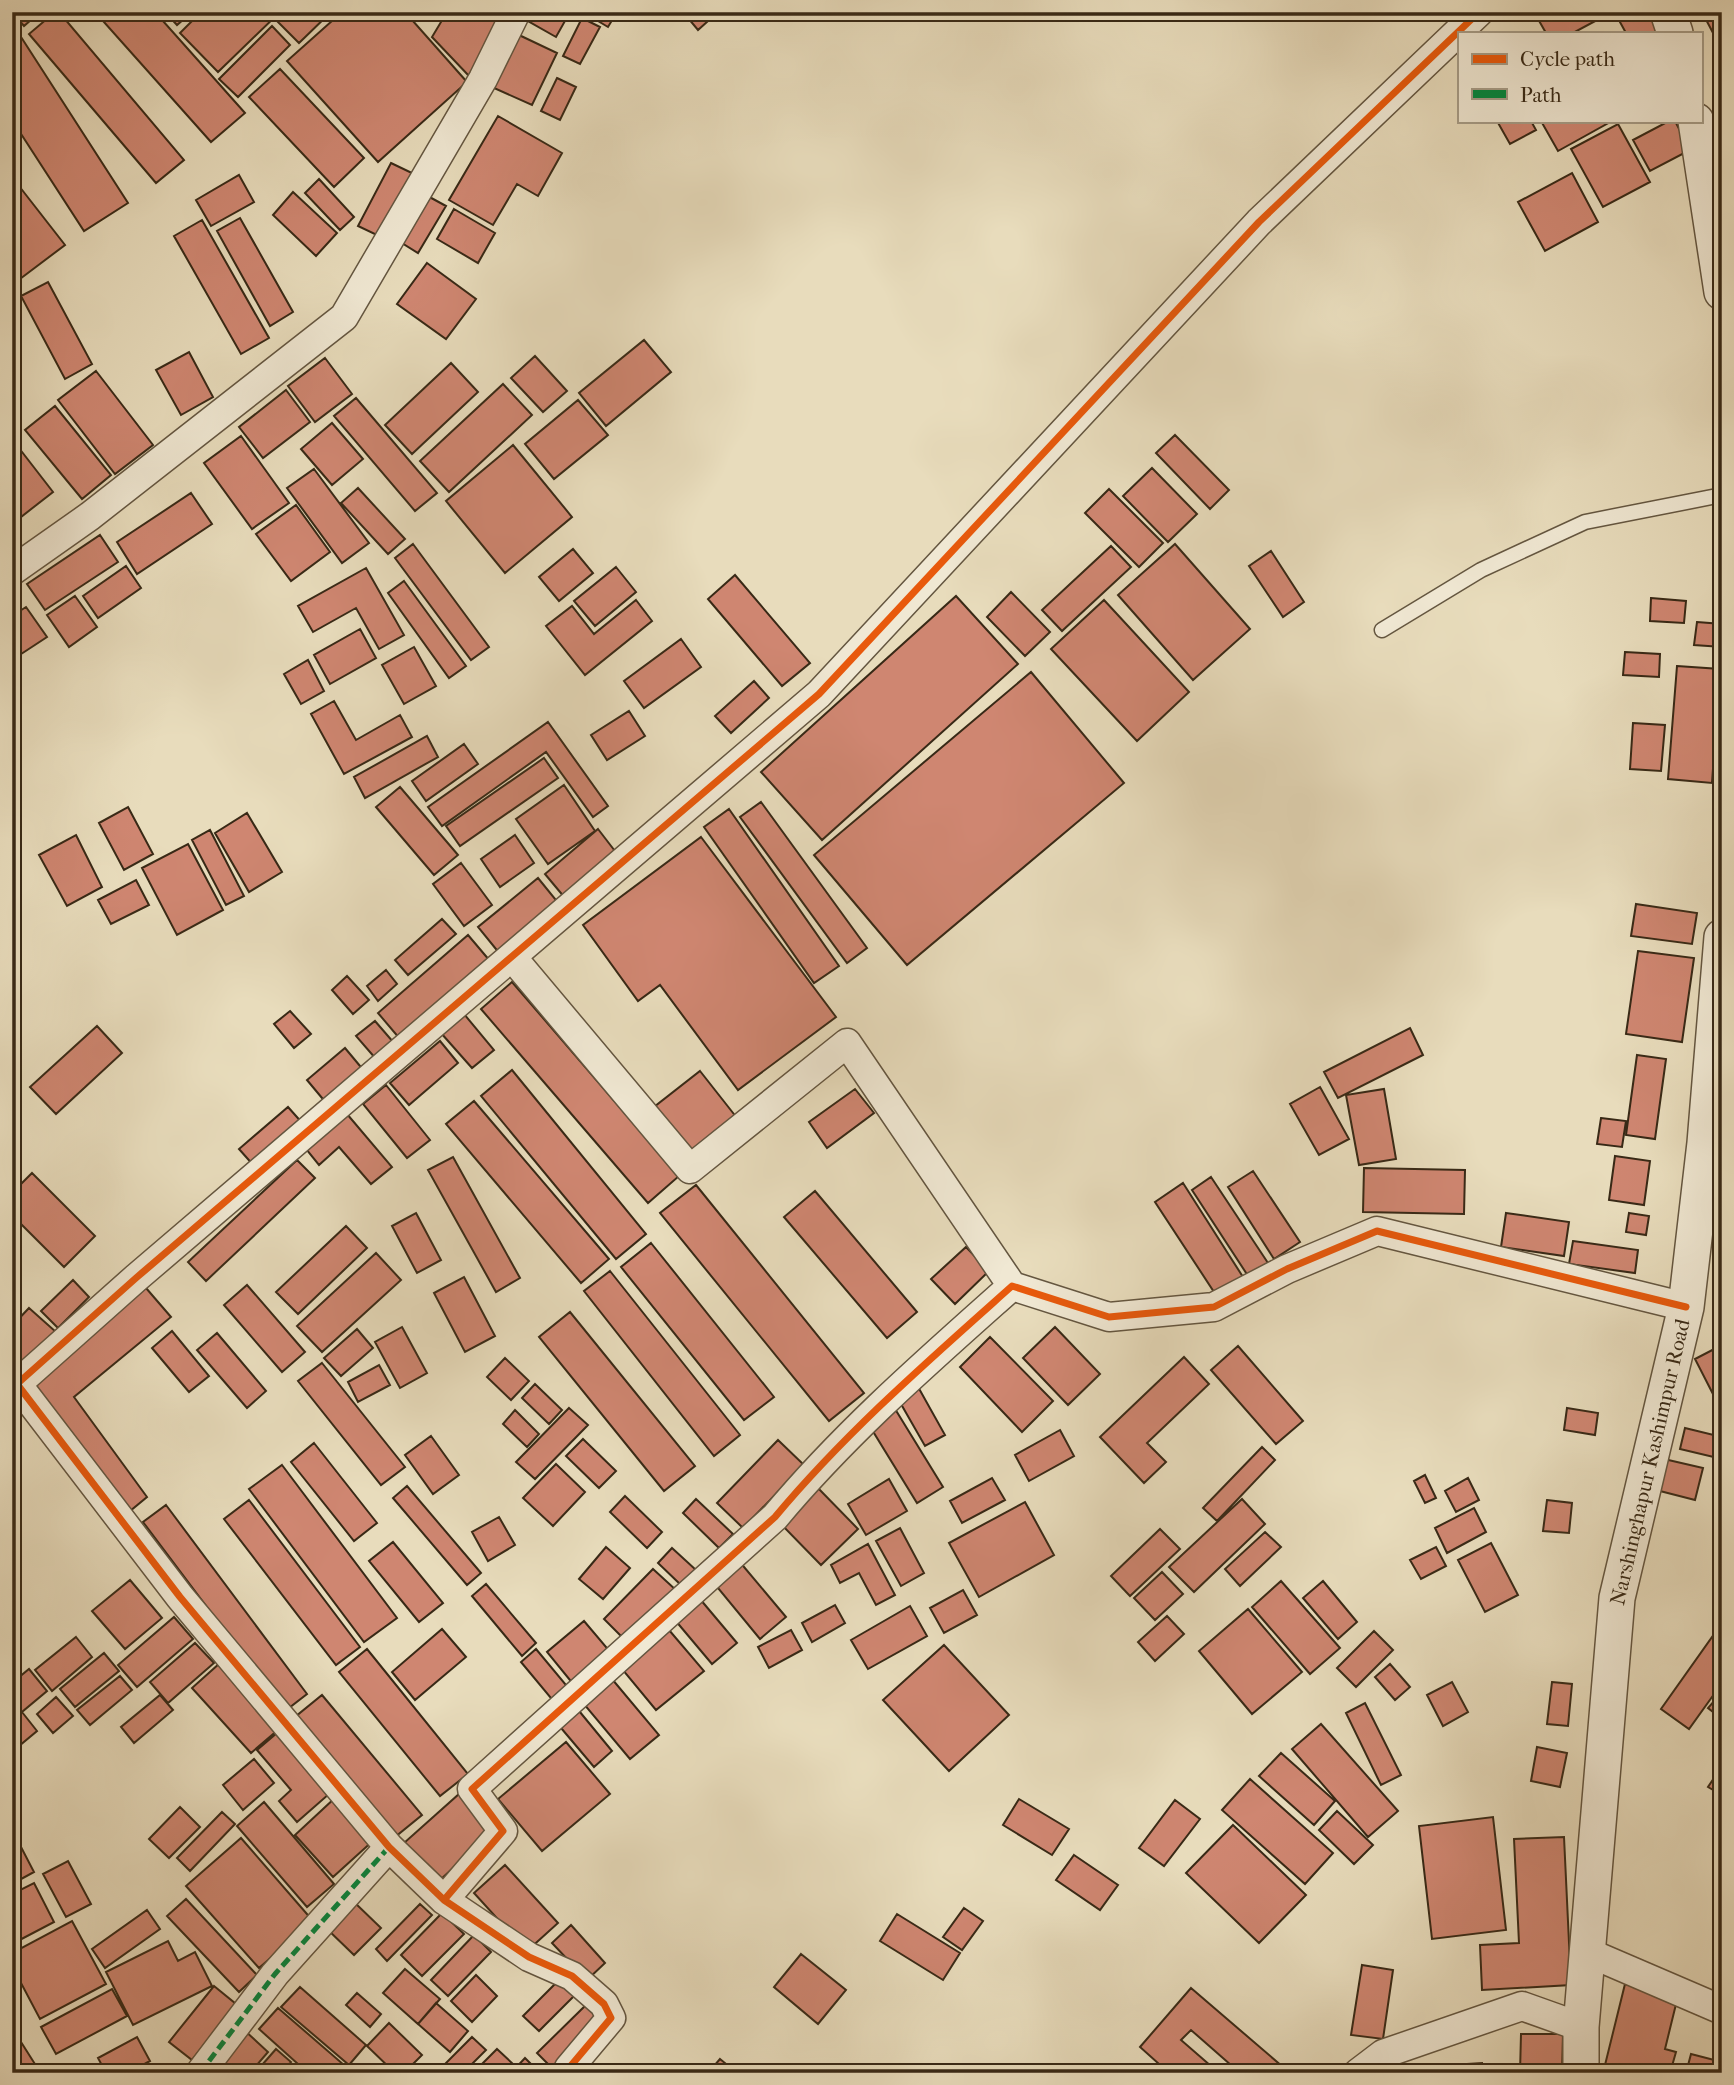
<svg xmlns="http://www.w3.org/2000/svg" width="1734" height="2085" font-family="'IM FELL French Canon',serif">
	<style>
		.building { fill: #cf8671; stroke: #382916; stroke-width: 2 }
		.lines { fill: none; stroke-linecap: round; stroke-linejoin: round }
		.service-casing { stroke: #645640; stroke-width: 17 }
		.minor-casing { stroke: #645640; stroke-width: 31 }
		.tertiary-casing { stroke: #645640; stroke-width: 38 }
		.service { stroke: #f0e8d3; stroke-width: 14 }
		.minor { stroke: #f0e8d3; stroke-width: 28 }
		.tertiary { stroke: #f0e8d3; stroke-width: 35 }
		.quiet { stroke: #00873e; stroke-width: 5; stroke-dasharray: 10 5; stroke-linecap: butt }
		.cycleway-casing { stroke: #f0e8d3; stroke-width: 11 }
		.cycleway { stroke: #e8590c; stroke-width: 7 }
		.labels { text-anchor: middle; stroke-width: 5; stroke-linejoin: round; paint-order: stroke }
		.street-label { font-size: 21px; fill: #382916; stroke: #f0e8d3 }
	</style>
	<rect width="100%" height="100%" fill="#e8dcbc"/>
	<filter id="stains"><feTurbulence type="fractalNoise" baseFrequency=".00286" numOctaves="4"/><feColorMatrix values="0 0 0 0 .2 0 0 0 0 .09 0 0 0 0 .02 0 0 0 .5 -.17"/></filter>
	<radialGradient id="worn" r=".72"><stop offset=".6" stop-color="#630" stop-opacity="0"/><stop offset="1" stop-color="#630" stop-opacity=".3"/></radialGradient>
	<path class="building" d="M12,12H40L24,26Z
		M55,12H59L184,160L156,183L29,34Z
		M95,12H155L245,113L211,142Z
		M165,12H192L177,25Z
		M201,12H280L218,72L180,33Z
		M289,12H331L299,43L278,22Z
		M342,12H405L467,82L378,162L287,61Z
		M447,12H501L469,76L432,37Z
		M533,12H570L556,37L528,21Z
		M583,12H617L608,27Z
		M683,12H718L698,30Z
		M1534,12H1612L1573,33H1546Z
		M1650,12L1661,33H1626L1615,13Z
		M1702,12H1722V50Z
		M582,18L600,27L580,64L563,56Z
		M12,23L128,203L84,231L12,120Z
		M272,26L290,45L238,97L219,79Z
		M519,35L557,53L532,105L494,88Z
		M280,69L364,158L334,187L249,97Z
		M557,78L576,87L560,120L541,111Z
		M498,116L562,153L538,196L517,184L493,225L449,200Z
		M1497,121H1531L1536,130L1510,144Z
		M1541,121H1612L1558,151Z
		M1669,121H1675L1690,150L1650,171L1633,140Z
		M1618,124L1650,182L1603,207L1571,149Z
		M391,163L414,174L381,237L358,226Z
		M1572,173L1598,222L1545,251L1518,202Z
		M239,175L254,202L211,226L196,200Z
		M12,177L65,245L16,282L12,278Z
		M319,179L354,217L340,230L305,193Z
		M293,192L337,233L316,256L273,215Z
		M424,194L446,206L418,253L397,240Z
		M454,209L495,233L478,263L437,239Z
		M240,218L293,312L270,326L217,231Z
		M202,220L269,338L241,354L174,236Z
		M427,263L476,299L446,339L397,304Z
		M48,282L92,364L65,379L21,296Z
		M644,340L671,372L606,426L579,393Z
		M189,352L213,397L181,415L156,370Z
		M535,356L567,391L543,412L511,378Z
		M325,358L352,394L315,422L288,386Z
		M451,363L478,392L412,454L385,425Z
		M96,371L153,445L115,474L58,400Z
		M503,384L532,415L449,492L420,461Z
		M286,390L310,422L263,458L239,427Z
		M356,398L437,493L415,511L334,416Z
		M578,400L608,435L554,479L525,444Z
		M55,406L111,475L82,499L25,430Z
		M332,423L363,459L332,485L301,449Z
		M1175,435L1229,490L1210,509L1156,453Z
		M241,436L289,503L252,529L204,463Z
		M12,439L53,492L21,517L12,505Z
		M513,445L572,517L505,573L446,501Z
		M1152,468L1197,514L1168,542L1123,496Z
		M314,469L369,543L342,563L287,488Z
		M358,488L405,539L388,554L341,503Z
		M1109,489L1163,543L1139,567L1085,513Z
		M191,493L212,524L137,574L117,542Z
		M296,505L330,552L291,581L256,534Z
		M100,535L118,562L45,610L27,584Z
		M413,544L489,647L471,660L395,558Z
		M1175,544L1250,629L1193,680L1118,595Z
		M1111,546L1131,567L1062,631L1042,610Z
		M573,549L593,573L559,601L539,577Z
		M1271,551L1304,602L1283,617L1249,566Z
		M126,566L141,588L98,618L83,596Z
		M616,567L636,592L595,626L574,601Z
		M366,568L404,635L379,649L356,608L313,632L298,606Z
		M735,575L810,663L782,686L708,599Z
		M404,581L466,666L449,678L388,593Z
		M1011,592L1050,632L1025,656L987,617Z
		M75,596L97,627L69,647L47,615Z
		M956,596L1018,664L822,840L761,772Z
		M1651,598L1686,601L1684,623L1650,621Z
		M636,600L652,621L585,675L546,626L572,606L594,634Z
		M1104,600L1189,692L1137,741L1051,649Z
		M26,607L47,637L12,660V616Z
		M1697,622L1722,624V647L1694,645Z
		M360,629L376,658L330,684L314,655Z
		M681,639L701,667L644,708L624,681Z
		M414,647L436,686L404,704L382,665Z
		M1625,652L1660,654L1659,677L1623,675Z
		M308,660L324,691L301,704L284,674Z
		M1677,666L1720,669L1712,783L1668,779Z
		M1031,672L1124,783L907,965L814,855Z
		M754,681L769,698L731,733L715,716Z
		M334,701L356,740L400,715L412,737L344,774L311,714Z
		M629,711L645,736L607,760L591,735Z
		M548,722L608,806L593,817L546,752L442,826L428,807Z
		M1633,723L1665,725L1661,771L1630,769Z
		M427,736L438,757L365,798L354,777Z
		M464,744L478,764L426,801L412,781Z
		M544,758L558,778L460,846L446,826Z
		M564,785L595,831L548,864L516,819Z
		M400,787L458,855L434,875L376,807Z
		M761,802L867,948L847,963L740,817Z
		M128,807L153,854L124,870L99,823Z
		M729,809L839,966L814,983L704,827Z
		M247,813L282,872L249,892L215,833Z
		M598,829L618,855L565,898L545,874Z
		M210,830L244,896L226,905L192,840Z
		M76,835L102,887L67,906L39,855Z
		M515,835L534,863L500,887L481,859Z
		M701,837L836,1017L738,1090L660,985L638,1001L583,925Z
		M188,844L223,910L177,935L142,868Z
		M461,863L492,905L464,926L433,884Z
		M538,878L560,905L500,954L478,927Z
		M136,880L149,905L111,924L98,900Z
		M1636,904L1697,913L1692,944L1631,936Z
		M442,919L456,934L408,975L395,960Z
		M468,935L490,961L400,1039L378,1013Z
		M1638,951L1694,958L1682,1042L1626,1034Z
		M386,970L397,984L378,1001L367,986Z
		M347,976L369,1000L353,1014L332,990Z
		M512,982L679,1176L648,1203L481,1009Z
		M290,1011L311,1034L294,1048L274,1024Z
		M464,1014L494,1050L472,1068L441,1033Z
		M375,1021L394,1043L376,1059L356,1036Z
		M97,1026L122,1053L56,1114L30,1087Z
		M1410,1028L1423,1055L1338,1098L1324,1072Z
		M440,1041L458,1063L409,1105L390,1083Z
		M345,1048L365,1072L327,1104L307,1080Z
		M1637,1055L1666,1059L1655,1139L1626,1135Z
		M512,1070L646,1234L616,1259L481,1096Z
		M700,1071L737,1118L692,1155L654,1107Z
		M386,1085L430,1140L407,1158L363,1104Z
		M1320,1087L1349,1139L1319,1155L1290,1104Z
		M855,1089L874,1113L827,1148L809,1122Z
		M1384,1089L1396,1159L1359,1165L1346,1095Z
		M474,1101L609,1259L581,1283L446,1124Z
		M288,1107L304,1125L255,1167L239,1149Z
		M347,1114L392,1167L371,1184L339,1147L319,1165L306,1149Z
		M1601,1118L1626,1121L1622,1147L1597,1144Z
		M1615,1156L1650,1161L1644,1205L1609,1200Z
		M453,1157L520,1278L496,1292L428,1170Z
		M297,1160L315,1178L206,1281L188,1262Z
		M1717,1163L1722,1164V1204L1711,1203Z
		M1364,1168L1465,1170L1464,1214L1363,1212Z
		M1253,1171L1300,1242L1274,1259L1228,1187Z
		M32,1173L95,1236L64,1267L12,1215V1193Z
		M1211,1177L1272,1269L1252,1282L1192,1190Z
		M1183,1183L1243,1277L1216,1295L1155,1202Z
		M696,1185L864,1393L829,1421L660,1213Z
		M815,1191L917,1312L887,1338L784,1217Z
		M416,1213L441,1260L417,1273L392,1226Z
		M1506,1213L1569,1222L1564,1256L1501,1247Z
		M1629,1213L1649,1216L1646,1235L1626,1232Z
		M346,1226L367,1248L298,1314L276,1292Z
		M1573,1241L1638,1250L1635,1273L1569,1264Z
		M651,1243L774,1397L744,1420L621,1267Z
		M966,1247L989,1271L955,1304L931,1279Z
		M376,1253L401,1280L322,1352L297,1326Z
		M610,1271L740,1435L714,1456L584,1291Z
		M464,1277L495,1336L465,1352L434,1293Z
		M73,1280L89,1297L58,1328L41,1311Z
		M247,1285L305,1352L282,1372L224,1305Z
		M146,1288L171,1317L74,1397L147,1497L124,1516L28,1385Z
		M29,1308L56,1332L21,1369L12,1362V1326Z
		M570,1312L695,1466L664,1491L539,1337Z
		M402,1327L427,1373L400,1388L375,1342Z
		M1055,1327L1100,1374L1068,1405L1023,1358Z
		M357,1329L373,1348L341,1376L324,1358Z
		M172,1331L209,1376L189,1392L152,1348Z
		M217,1333L266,1391L247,1408L197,1350Z
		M990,1337L1053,1401L1022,1432L960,1367Z
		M1722,1345V1389L1713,1394L1695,1359Z
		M1238,1346L1303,1421L1276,1444L1211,1370Z
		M1184,1357L1209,1384L1147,1443L1166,1462L1144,1483L1100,1437Z
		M505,1358L529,1381L511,1400L487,1377Z
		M322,1363L405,1467L381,1485L298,1381Z
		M379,1365L390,1385L358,1402L348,1382Z
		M535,1384L562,1410L549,1424L522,1398Z
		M917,1385L945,1435L925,1446L897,1397Z
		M892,1404L943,1487L917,1503L866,1420Z
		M569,1408L588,1425L535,1479L516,1462Z
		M1567,1408L1598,1413L1595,1435L1564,1430Z
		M515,1410L539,1434L527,1447L503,1424Z
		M1685,1428L1722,1437V1459L1680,1449Z
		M1060,1430L1074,1456L1029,1481L1015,1455Z
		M431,1436L459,1475L433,1494L405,1455Z
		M583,1439L616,1471L599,1488L566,1456Z
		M778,1440L804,1465L743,1528L717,1503Z
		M314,1443L377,1523L354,1541L291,1462Z
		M1262,1447L1275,1460L1217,1521L1203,1508Z
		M1664,1459L1703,1468L1695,1500L1656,1490Z
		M556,1464L585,1492L553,1526L523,1498Z
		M282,1465L397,1618L364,1642L249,1489Z
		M1425,1475L1436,1498L1425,1503L1414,1481Z
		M992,1478L1005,1500L962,1523L950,1501Z
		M1468,1478L1479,1500L1456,1512L1445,1491Z
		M889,1479L907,1511L866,1535L848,1504Z
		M407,1486L481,1573L467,1585L393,1498Z
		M816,1486L858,1529L821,1565L779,1522Z
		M625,1496L662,1532L647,1548L610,1512Z
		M696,1499L733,1534L719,1548L683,1513Z
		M1242,1499L1265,1524L1194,1592L1169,1567Z
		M249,1500L360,1647L336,1665L224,1519Z
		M1547,1500L1572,1503L1569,1533L1543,1531Z
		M1025,1502L1054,1555L979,1597L949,1543Z
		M166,1505L307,1694L285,1711L143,1522Z
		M1474,1508L1486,1532L1447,1553L1435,1528Z
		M499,1517L515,1545L488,1561L472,1532Z
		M900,1528L924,1573L901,1586L876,1541Z
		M1160,1529L1180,1549L1130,1596L1111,1576Z
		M1265,1532L1281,1547L1240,1586L1225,1569Z
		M393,1542L443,1603L419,1622L369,1561Z
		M1491,1543L1518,1595L1485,1612L1458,1560Z
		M868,1544L895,1595L876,1605L859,1573L840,1583L831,1565Z
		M606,1547L630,1568L603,1599L579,1579Z
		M1436,1547L1446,1566L1421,1579L1410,1560Z
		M672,1548L696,1570L681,1585L658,1563Z
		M739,1561L786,1617L760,1639L713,1582Z
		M653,1569L677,1591L627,1642L604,1619Z
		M1162,1572L1183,1594L1155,1620L1134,1598Z
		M130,1580L162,1618L125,1649L92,1611Z
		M1281,1581L1340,1648L1310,1674L1252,1607Z
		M1323,1581L1357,1622L1338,1639L1303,1598Z
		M486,1584L536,1643L522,1656L472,1596Z
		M963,1590L977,1615L944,1633L930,1608Z
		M700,1599L737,1643L712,1664L675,1620Z
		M835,1605L845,1623L812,1642L802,1623Z
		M910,1606L927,1636L868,1669L851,1640Z
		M1248,1609L1302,1672L1252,1714L1199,1651Z
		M1167,1616L1184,1634L1155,1661L1138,1642Z
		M174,1617L193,1639L137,1687L118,1665Z
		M584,1621L612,1654L574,1685L547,1652Z
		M1722,1623V1683L1689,1729L1661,1709Z
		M442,1629L466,1657L415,1700L392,1672Z
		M669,1630L704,1671L656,1710L622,1669Z
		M791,1630L802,1650L769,1668L758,1647Z
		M1374,1631L1393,1650L1356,1687L1337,1668Z
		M76,1637L92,1657L52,1691L35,1670Z
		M195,1643L214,1663L168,1703L150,1682Z
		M944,1645L1009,1715L949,1771L883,1700Z
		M367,1649L468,1774L440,1796L339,1672Z
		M536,1649L571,1691L555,1703L521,1662Z
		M104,1653L119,1671L75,1707L60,1689Z
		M220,1663L279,1729L251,1753L192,1688Z
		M1390,1664L1410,1687L1395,1700L1375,1677Z
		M29,1669L47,1691L22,1712L37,1731L19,1746L12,1737V1683Z
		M120,1676L132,1690L90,1725L77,1710Z
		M612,1679L659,1735L630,1759L583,1703Z
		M1452,1682L1468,1712L1443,1726L1427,1695Z
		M1552,1682L1572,1684L1568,1726L1547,1724Z
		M1722,1692V1719L1708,1708Z
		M160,1695L173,1710L134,1743L121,1727Z
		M322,1695L422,1815L395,1837L295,1717Z
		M56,1697L73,1716L53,1733L37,1714Z
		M1365,1703L1401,1775L1381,1785L1346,1713Z
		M575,1706L612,1751L594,1767L556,1722Z
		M1321,1724L1398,1811L1368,1837L1292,1749Z
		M277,1733L329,1794L297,1822L279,1801L291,1790L257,1750Z
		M566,1742L610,1794L542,1851L498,1799Z
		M1537,1747L1567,1753L1560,1787L1531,1781Z
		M1281,1753L1335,1801L1314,1825L1259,1776Z
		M254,1759L274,1783L243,1810L223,1785Z
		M1722,1766V1795L1708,1787Z
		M1250,1779L1333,1853L1305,1884L1222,1810Z
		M459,1794L493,1831L439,1881L404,1843Z
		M336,1797L375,1839L333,1877L295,1835Z
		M1019,1799L1069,1829L1052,1855L1003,1825Z
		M1175,1800L1200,1819L1164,1866L1139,1848Z
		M264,1802L334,1884L307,1907L237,1826Z
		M180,1807L200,1827L169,1858L149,1839Z
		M1337,1811L1373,1845L1354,1864L1319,1830Z
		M222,1812L235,1824L190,1871L177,1858Z
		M1493,1817L1506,1930L1432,1939L1419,1826Z
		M1233,1825L1306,1895L1259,1943L1186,1873Z
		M1564,1837L1571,1985L1482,1990L1480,1945L1519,1943L1514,1839Z
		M241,1838L313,1921L259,1968L186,1886Z
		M21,1847L34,1872L12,1884V1851Z
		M1074,1855L1118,1885L1100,1910L1056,1880Z
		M68,1861L91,1904L66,1917L43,1874Z
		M505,1865L558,1923L527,1951L474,1893Z
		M34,1883L54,1922L12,1944V1894Z
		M186,1899L257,1975L239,1992L167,1916Z
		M353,1901L381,1928L354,1955L326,1928Z
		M420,1904L432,1915L387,1961L376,1949Z
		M964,1908L983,1921L962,1950L943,1937Z
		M147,1910L160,1929L105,1968L92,1949Z
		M442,1913L464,1934L422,1976L401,1955Z
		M897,1914L960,1953L943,1980L880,1941Z
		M72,1921L106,1984L40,2019L12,1966V1953Z
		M571,1925L605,1963L587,1980L552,1943Z
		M474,1935L491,1952L448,1996L431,1980Z
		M168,1941L178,1961L195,1952L212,1986L133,2025L106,1972Z
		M801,1954L846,1990L818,2024L774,1987Z
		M1362,1965L1393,1970L1383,2039L1351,2035Z
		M405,1969L440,1999L418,2024L383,1993Z
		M476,1975L497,1996L472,2022L451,2001Z
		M559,1980L575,1995L539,2031L523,2016Z
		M1625,1984L1678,1996L1665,2049L1676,2052L1670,2073H1636L1605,2065Z
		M214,1986L236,2004L192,2060L169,2042Z
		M300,1987L366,2045L349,2065L281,2007Z
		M1191,1988L1290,2073H1240L1191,2030L1181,2040L1219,2073H1169L1140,2047Z
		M112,1989L127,2016L56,2054L41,2027Z
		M357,1993L381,2014L370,2027L346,2005Z
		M436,2003L468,2031L450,2052L418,2024Z
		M587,2004L602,2018L553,2069L537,2053Z
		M278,2008L344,2065L337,2073H308L259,2029Z
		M389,2023L422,2055L404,2073H395L367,2046Z
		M243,2029L268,2052L250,2073H218Z
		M1521,2034H1563L1562,2073H1520Z
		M137,2037L150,2061L128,2073H106L98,2058Z
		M472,2037L486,2050L463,2073H449L443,2066Z
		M21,2042L40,2072L39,2073H12V2047Z
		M276,2049L291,2062L281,2073H255Z
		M497,2049L513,2064L505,2073H473Z
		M1691,2054L1722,2062V2073H1686Z
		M525,2058L540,2073H511Z
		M720,2059L737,2073H708Z
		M1482,2063V2073H1435V2066Z"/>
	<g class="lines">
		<g class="service-casing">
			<path id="service" d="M1382,630L1481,570L1585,522L1722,495"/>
		</g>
		<g class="minor-casing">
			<path id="minor" d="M12,571L90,516L344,317L483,79L516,12
				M512,957L690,1169L847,1043L1012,1286
				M444,1900L503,1831L472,1789L775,1517C846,1432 929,1360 1012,1286L1109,1317L1214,1307L1287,1269L1377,1231L1686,1307
				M1587,1952L1722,2010
				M200,2073L275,1974L389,1847
				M575,2073L569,2068L611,2018L604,2004L572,1976L529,1957L444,1900L389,1847L180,1597L17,1384L136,1278L819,694L1259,222L1479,12
				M1358,2073L1383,2054L1522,2006L1581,2027"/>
		</g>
		<g class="tertiary-casing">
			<path id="tertiary" d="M1668,12L1675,33
				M1696,121L1722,292
				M1581,2073V2027L1617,1598L1686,1307L1705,1143L1722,937"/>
		</g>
		<use href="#service" class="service"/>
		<use href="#minor" class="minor"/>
		<use href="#tertiary" class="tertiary"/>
		<path class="quiet" d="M200,2073L275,1974L389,1847"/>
		<g class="cycleway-casing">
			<path id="cycleway" d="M444,1900L503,1831L472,1789L775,1517C846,1432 929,1360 1012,1286L1109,1317L1214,1307L1287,1269L1377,1231L1686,1307
				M575,2073L569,2068L611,2018L604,2004L572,1976L529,1957L444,1900L389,1847L180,1597L17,1384L136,1278L819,694L1259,222L1479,12"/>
		</g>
		<use href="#cycleway" class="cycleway"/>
	</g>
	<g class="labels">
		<g class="street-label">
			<text transform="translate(1650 1462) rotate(-77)" y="7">Narshinghapur Kashimpur Road</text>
		</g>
	</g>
	<rect width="1734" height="2085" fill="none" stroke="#e8dcbc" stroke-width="42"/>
	<rect x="14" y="14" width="1706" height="2057" fill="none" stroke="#382916" stroke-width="3.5"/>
	<rect x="21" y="21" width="1692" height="2043" fill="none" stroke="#382916" stroke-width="2"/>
	<rect x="1458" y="32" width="245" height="91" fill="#f0e8d3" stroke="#a69c87" stroke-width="2"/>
	<rect x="1472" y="54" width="35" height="10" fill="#e8590c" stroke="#a69c87" stroke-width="2"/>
	<text x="1520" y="66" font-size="21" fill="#382916">Cycle path</text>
	<rect x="1472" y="89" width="35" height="10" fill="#00873e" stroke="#a69c87" stroke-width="2"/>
	<text x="1520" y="102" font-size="21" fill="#382916">Path</text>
	<rect width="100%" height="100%" filter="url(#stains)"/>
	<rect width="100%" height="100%" fill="url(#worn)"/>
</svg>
